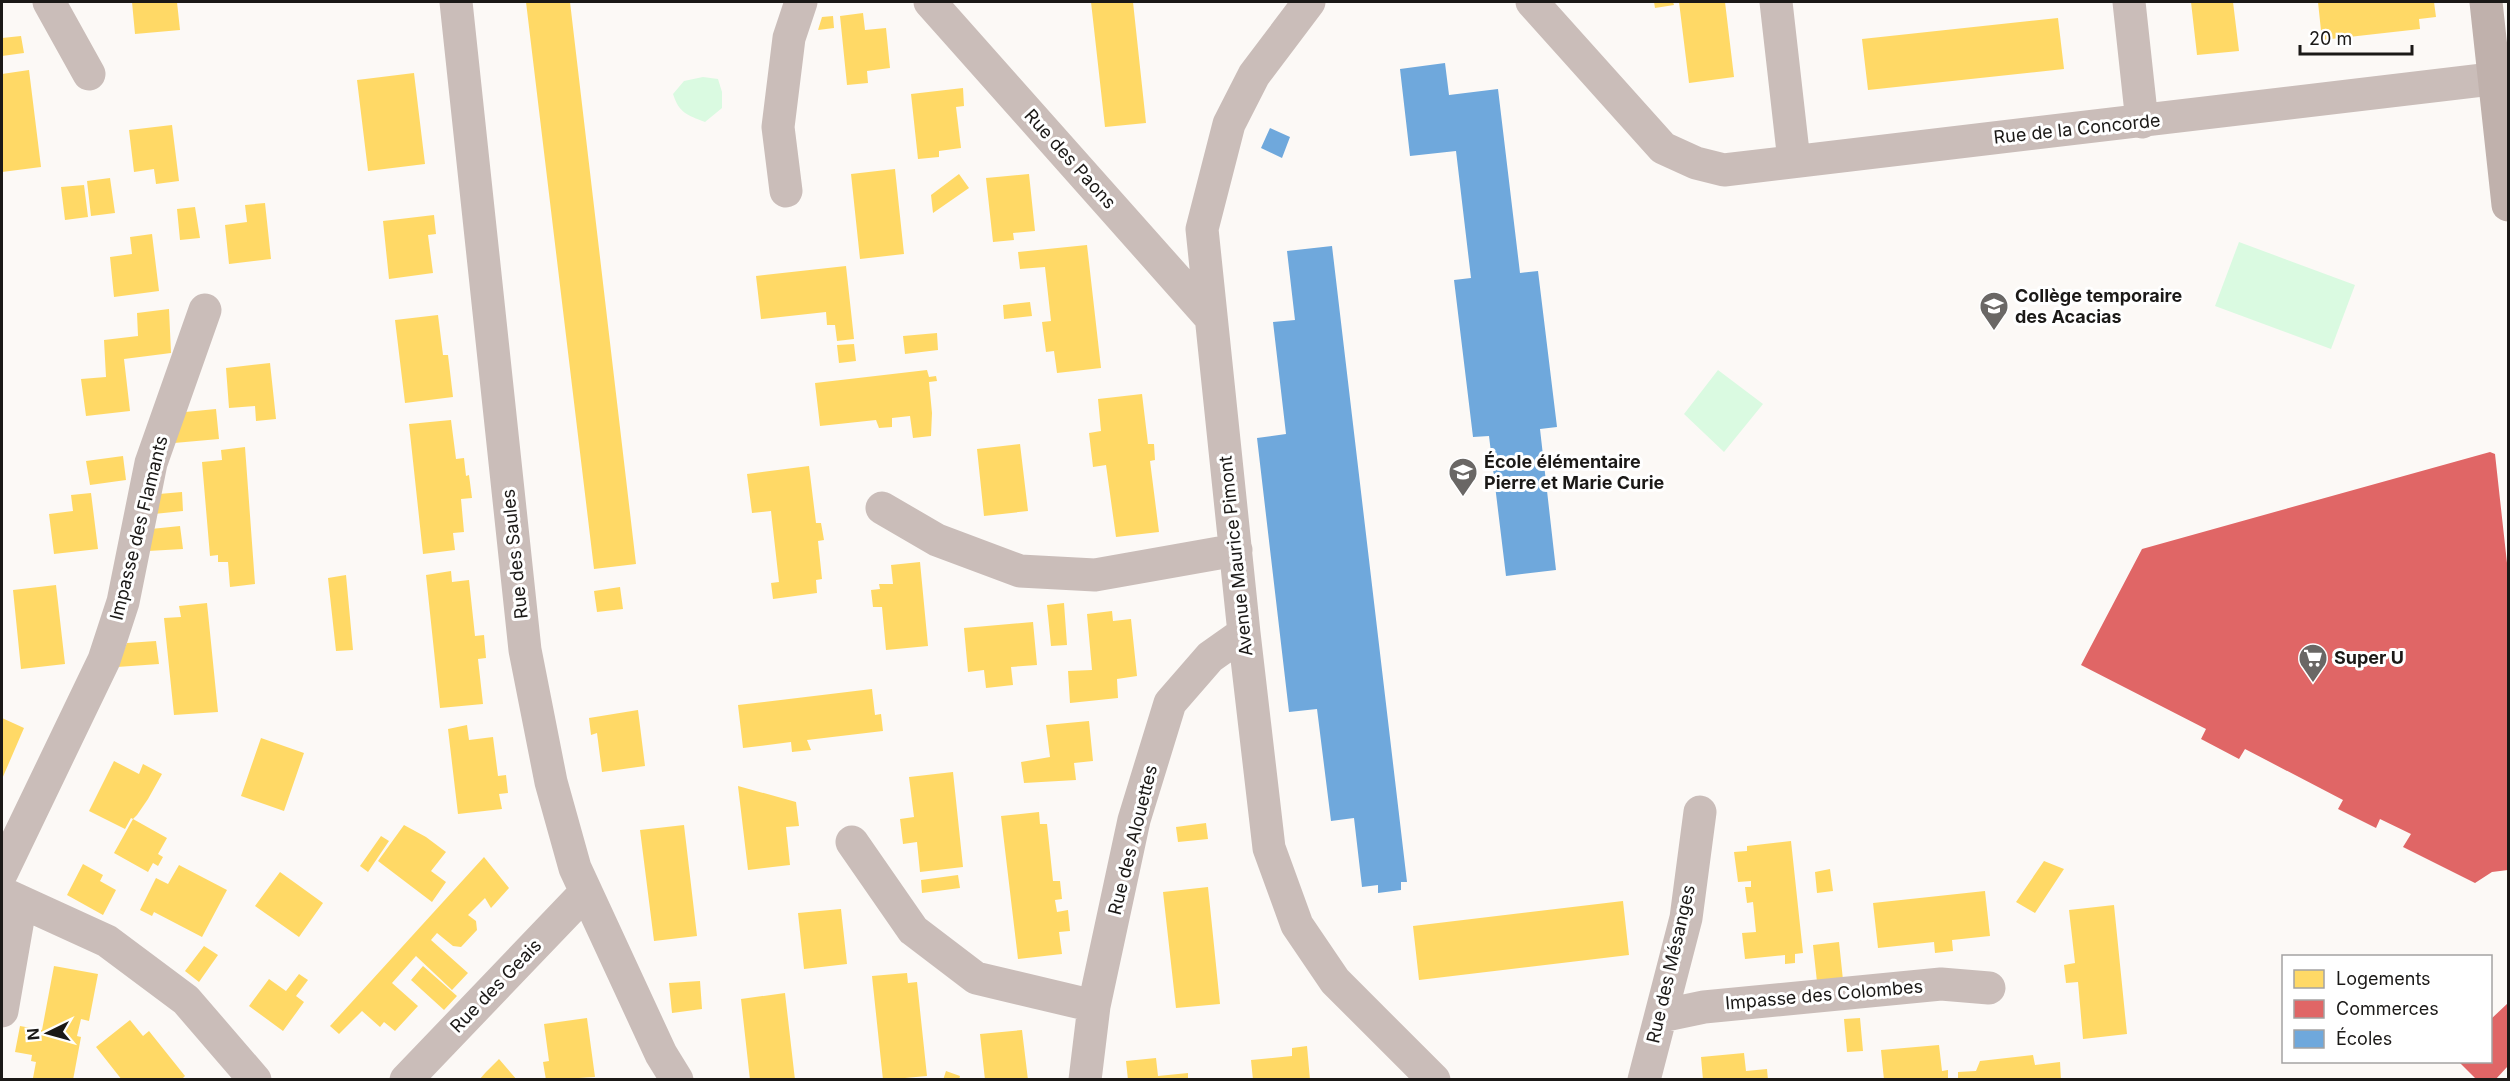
<svg xmlns="http://www.w3.org/2000/svg" width="2510" height="1081" font-family="Inter,sans-serif">
	<style>
		.green { fill: #dafae1 }
		.homes { fill: #ffd966 }
		.shops { fill: #e06666 }
		.schools { fill: #6fa8dc }
		.lines { fill: none; stroke-linecap: round; stroke-linejoin: round }
		.street { stroke: #cabdb9; stroke-width: 33 }
		.secondary { stroke: #c0b1ac; stroke-width: 33 }
		.labels { text-anchor: middle; stroke-width: 6; stroke-linejoin: round; paint-order: stroke }
		.street-label { font-size: 18px; fill: #1b1917; stroke: #fff }
		.poi-label { font-size: 18px; font-weight: bold; fill: #1b1917; stroke: #fff; text-anchor: start }
	</style>
	<rect width="100%" height="100%" fill="#fcf9f6"/>
	<path class="green" d="M703,77L718,79L722,92V108L705,122C687,115 679,113 673,94L684,81Z
		M2239,242L2355,285L2331,349L2215,306Z
		M1718,370L1763,404L1724,452L1684,414Z"/>
	<path class="homes" d="M132,2H177L180,30L135,34Z
		M526,2H570L636,564L594,569Z
		M1091,2H1133L1146,123L1105,127Z
		M1654,2H1673L1674,5L1655,8Z
		M1679,2H1725L1734,77L1689,83Z
		M2191,2H2233L2239,51L2197,55Z
		M2318,2H2434L2436,17L2419,19L2420,29L2322,40Z
		M863,13L865,30L886,28L890,68L867,71L868,83L847,85L840,16Z
		M833,16L834,28L818,30L822,17Z
		M2058,18L2064,69L1868,90L1862,39Z
		M21,36L24,53L2,56V38Z
		M29,70L41,167L2,172V74Z
		M414,73L425,164L368,171L357,80Z
		M963,88L964,106L956,107L961,148L939,151V157L918,159L911,94Z
		M172,125L179,181L156,184L154,169L134,172L129,130Z
		M895,169L904,254L860,259L851,174Z
		M959,174L969,188L933,213L931,195Z
		M1029,174L1035,231L1013,233L1014,240L993,242L986,178Z
		M110,178L115,213L91,216L87,181Z
		M84,185L88,217L65,220L61,187Z
		M265,203L271,259L229,264L225,225L247,222L245,205Z
		M195,207L200,238L180,240L177,209Z
		M434,215L436,234L428,235L433,273L389,279L383,221Z
		M152,234L159,291L114,297L110,257L132,254L130,237Z
		M1087,245L1101,368L1057,373L1054,351L1046,352L1042,322L1051,321L1045,267L1020,269L1018,252Z
		M846,266L854,339L837,341L835,325H827L826,312L761,319L756,276Z
		M1030,302L1032,316L1004,319L1003,305Z
		M169,309L171,353L124,359L130,411L86,416L81,379L106,377L104,340L138,336L137,313Z
		M438,315L443,355H448L453,397L405,403L395,320Z
		M937,333L938,350L905,354L903,336Z
		M854,344L856,361L839,363L837,345Z
		M270,363L276,419L256,421L255,406L229,408L226,368Z
		M927,370L929,377L936,376L937,381L929,382L932,413L931,436L913,438L910,416L892,418V427L879,428L876,420L820,426L815,383Z
		M1142,394L1148,444H1154L1155,460L1150,461L1159,532L1116,537L1106,465L1093,467L1089,433L1101,431L1098,399Z
		M216,409L219,439L174,443L185,412Z
		M451,420L456,459L464,458L466,476L469,475L472,498L461,499L464,532L453,533L455,550L423,554L409,424Z
		M1020,444L1028,511L984,516L977,449Z
		M245,447L255,584L230,587L228,562H218V555L210,556L202,462L222,460L221,450Z
		M123,456L126,480L90,485L86,461Z
		M809,466L816,523H821L824,540L818,541L822,579L816,580L817,593L773,599L771,583L779,582L771,511L752,513L747,474Z
		M182,492L183,511L154,514L159,494Z
		M91,493L98,549L54,554L49,514L73,511L71,495Z
		M180,526L183,549L148,551L151,529Z
		M920,562L928,646L886,650L882,607H873L871,590L880,589L879,584H893L891,565Z
		M451,571L452,582L469,580L475,636L484,635L486,658L478,659L483,704L440,708L426,575Z
		M346,575L353,650L336,651L328,578Z
		M56,585L65,664L21,669L13,590Z
		M620,587L623,609L597,612L594,591Z
		M207,603L218,712L174,715L164,618L181,617L179,606Z
		M1064,603L1067,645L1051,646L1047,605Z
		M1112,611L1113,621L1131,619L1137,676L1117,679L1118,698L1070,703L1068,671L1092,670L1087,614Z
		M1033,622L1037,665L1011,667L1013,685L986,688L984,670L968,672L964,628Z
		M156,641L159,664L117,667L127,643Z
		M872,689L875,715L881,714L883,731L807,740L811,750L792,752L791,742L743,748L738,705Z
		M638,710L645,766L602,772L597,733L591,735L589,718Z
		M2,718L24,728L2,779Z
		M1089,721L1093,761L1074,763L1076,780L1024,783L1021,762L1050,757L1046,725Z
		M467,725L469,740L493,737L498,776L506,775L508,793L499,794L502,809L458,814L448,729Z
		M261,738L304,753L284,811L241,796Z
		M114,761L139,774L143,764L162,774L148,799L137,815L133,819L131,818L125,829L89,811Z
		M953,772L963,867L920,872L917,842L903,844L900,819L914,817L909,777Z
		M738,786L796,802L799,826L786,827L790,865L748,870Z
		M1039,812L1040,824H1047L1053,881H1060L1062,899L1055,900L1057,912L1068,910L1070,931L1059,932L1062,954L1018,959L1001,816Z
		M133,819L167,838L158,854L163,857L158,866L153,863L148,872L114,853Z
		M1206,823L1208,839L1178,842L1176,827Z
		M404,825L426,837L446,852L431,871L446,882L432,902L378,861Z
		M684,825L697,936L654,941L640,830Z
		M381,836L389,841L368,872L360,866Z
		M1791,841L1803,953L1795,954V963L1785,964V955L1745,959L1742,933L1756,932L1753,902L1747,903L1745,887H1751V881L1738,882L1734,852L1747,851V846Z
		M484,857L509,888L491,908L485,898L468,915L476,921L477,930L461,947L453,946L437,933L431,940L468,973L452,990L416,956L392,983L418,1006L395,1031L384,1022L380,1027L362,1011L339,1034L330,1026Z
		M2044,861L2064,869L2035,913L2016,902Z
		M83,864L103,875L100,881L116,890L103,915L67,895Z
		M179,865L227,890L202,937L154,912L152,916L140,910L156,878L168,884Z
		M1830,869L1833,891L1817,893L1815,872Z
		M280,872L323,903L299,937L255,906Z
		M958,875L960,888L922,893L921,880Z
		M1208,887L1220,1004L1176,1008L1163,892Z
		M1985,891L1990,936L1952,940L1953,951L1935,953L1934,942L1878,948L1873,903Z
		M1623,901L1629,955L1419,980L1413,926Z
		M2114,905L2127,1034L2083,1039L2078,982L2066,983L2064,965L2075,963L2069,910Z
		M841,909L847,964L804,969L798,913Z
		M1839,942L1843,980L1817,982L1813,945Z
		M204,946L218,955L199,982L185,971Z
		M54,966L98,974L89,1021L81,1019L77,1036L81,1037L73,1080L33,1078L36,1062L31,1061L32,1055L15,1052L20,1026L42,1030Z
		M423,966L457,996L444,1010L411,980Z
		M907,973L908,983L917,982L927,1076L883,1080L872,976Z
		M299,974L308,980L296,996L304,1002L283,1031L249,1006L269,979L286,991Z
		M700,981L702,1009L672,1013L669,983Z
		M785,993L795,1080H750L741,999Z
		M587,1018L595,1077L546,1080L543,1062L549,1061L544,1024Z
		M1860,1018L1863,1051L1847,1052L1844,1019Z
		M130,1020L143,1036L149,1031L185,1076L181,1080H122L96,1047Z
		M1022,1030L1028,1080H985L980,1034Z
		M1939,1045L1942,1071L1948,1070V1078L1884,1080L1881,1050Z
		M1307,1046L1310,1080H1253L1251,1060L1292,1056V1048Z
		M1744,1053L1746,1071L1767,1069L1768,1080H1703L1701,1057Z
		M2033,1055L2035,1065L2060,1062L2061,1080H1958V1072L1976,1071L1980,1061Z
		M1156,1058L1158,1076L1188,1073V1080H1128L1126,1061Z
		M499,1059L517,1080H479L486,1072Z
		M946,1071L960,1076L959,1080H943Z"/>
	<path class="shops" d="M2490,452L2495,454L2508,572V870L2492,872L2475,883L2403,847L2411,834L2380,819L2376,828L2338,809L2343,800L2245,749L2239,759L2201,739L2206,729L2081,665L2142,549Z
		M2508,1003V1066L2495,1080H2477L2459,1062H2490V1020Z"/>
	<path class="schools" d="M1445,63L1449,95L1498,89L1520,273L1538,271L1557,427L1540,429L1556,570L1506,576L1489,436L1473,437L1454,280L1471,278L1456,151L1410,156L1400,69Z
		M1270,128L1290,137L1282,158L1261,148Z
		M1332,246L1407,882H1401V890L1378,893V885L1362,887L1354,818L1331,821L1317,709L1289,712L1257,438L1286,434L1273,322L1295,320L1287,251Z"/>
	<g class="lines">
		<path class="street" d="M49,2L89,74
			M456,2L525,650L551,782L575,868L661,1054L677,1080
			M930,2L1210,317
			M1309,2L1254,75L1229,124L1202,229L1244,633L1269,848L1297,925L1335,981L1434,1080
			M1532,2L1663,148L1696,163L1724,170L2508,77
			M1776,2L1794,161
			M2129,2L2142,122
			M786,191L778,127L789,38L801,2
			M882,508L937,540L1020,571L1095,575L1236,550
			M852,842L913,930L976,978L1094,1006
			M2,872L104,660L123,602L151,463L205,310
			M2,893L107,941L186,1000L255,1080
			M2,1011L21,902
			M1661,1016L1704,1007L1941,984L1989,988
			M406,1080L585,893
			M1085,1080L1094,1006L1134,820L1170,703L1210,657L1244,633
			M1644,1080L1686,918L1700,812"/>
		<path class="secondary" d="M2486,2L2508,205"/>
	</g>
	<defs>
		<g id="university-pin" transform="scale(1.5)"><path d="M0 17L-7.5 6A9.5 9.5 0 1 1 7.5 6Z" fill="#6a6765" stroke="#fff"/><path d="M0-5L7-2L0 1L-7-2ZM-4 1L0 2.5L4 1V4Q0 6-4 4Z" fill="#fff"/></g>
		<g id="school-pin" transform="scale(1.5)"><path d="M0 17L-7.5 6A9.5 9.5 0 1 1 7.5 6Z" fill="#6a6765" stroke="#fff"/><path d="M0-5L7-2L0 1L-7-2ZM-4 1L0 2.5L4 1V4Q0 6-4 4Z" fill="#fff"/></g>
		<g id="supermarket-pin" transform="scale(1.5)"><path d="M0 17L-7.5 6A9.5 9.5 0 1 1 7.5 6Z" fill="#6a6765" stroke="#fff"/><path d="M-6-5.5h2.5l.6 2H6L4.5 2H-2.5L-4.4-4H-6ZM-1.5 3.2a1.3 1.3 0 1 0 .1 0ZM3 3.2a1.3 1.3 0 1 0 .1 0Z" fill="#fff"/></g>
	</defs>
	<g fill-rule="evenodd">
		<use href="#university-pin" x="1994" y="306"/>
		<use href="#school-pin" x="1463" y="472"/>
		<use href="#supermarket-pin" x="2313" y="658"/>
	</g>
	<g class="labels">
		<g class="street-label">
			<text transform="translate(2077 129) rotate(-6)" y="6">Rue de la Concorde</text>
			<text transform="translate(1070 159) rotate(48)" y="6">Rue des Paons</text>
			<text transform="translate(139 528) rotate(-76)" y="6">Impasse des Flamants</text>
			<text transform="translate(515 554) rotate(-96)" y="6">Rue des Saules</text>
			<text transform="translate(1236 556) rotate(-96)" y="6">Avenue Maurice Pimont</text>
			<text transform="translate(1133 840) rotate(-76)" y="6">Rue des Alouettes</text>
			<text transform="translate(1671 964) rotate(-77)" y="6">Rue des Mésanges</text>
			<text transform="translate(496 986) rotate(-46)" y="6">Rue des Geais</text>
			<text transform="translate(1824 995) rotate(-5)" y="6">Impasse des Colombes</text>
		</g>
		<g class="poi-label">
			<text x="2015" y="302">Collège temporaire<tspan x="2015" dy="21">des Acacias</tspan></text>
			<text x="1484" y="468">École élémentaire<tspan x="1484" dy="21">Pierre et Marie Curie</tspan></text>
			<text x="2334" y="664">Super U</text>
		</g>
	</g>
	<rect width="2510" height="1081" fill="none" stroke="#1b1917" stroke-width="6"/>
	<rect x="2282" y="955" width="210" height="108" fill="#ffffff" stroke="#a4a3a2" stroke-width="1.5"/>
	<rect x="2294" y="970" width="30" height="18" fill="#ffd966" stroke="#a4a3a2" stroke-width="1.5"/>
	<text x="2336" y="985" font-size="18" fill="#1b1917">Logements</text>
	<rect x="2294" y="1000" width="30" height="18" fill="#e06666" stroke="#a4a3a2" stroke-width="1.5"/>
	<text x="2336" y="1015" font-size="18" fill="#1b1917">Commerces</text>
	<rect x="2294" y="1030" width="30" height="18" fill="#6fa8dc" stroke="#a4a3a2" stroke-width="1.5"/>
	<text x="2336" y="1045" font-size="18" fill="#1b1917">Écoles</text>
	<g transform="translate(48 1033) rotate(265)" stroke="#ffffff" stroke-width="4.5" paint-order="stroke">
	<path d="M0-4.5L10 22L0 15L-10 22Z" fill="#1b1917"/>
	<text y="-9" font-size="16" font-weight="bold" text-anchor="middle" fill="#1b1917">N</text>
	</g>
	<path d="M2300 45v9h112v-9" fill="none" stroke="#1b1917" stroke-width="3"/>
	<text x="2309" y="45" font-size="18" fill="#1b1917" stroke="#ffffff" stroke-width="4.5" paint-order="stroke">20 m</text>
</svg>
